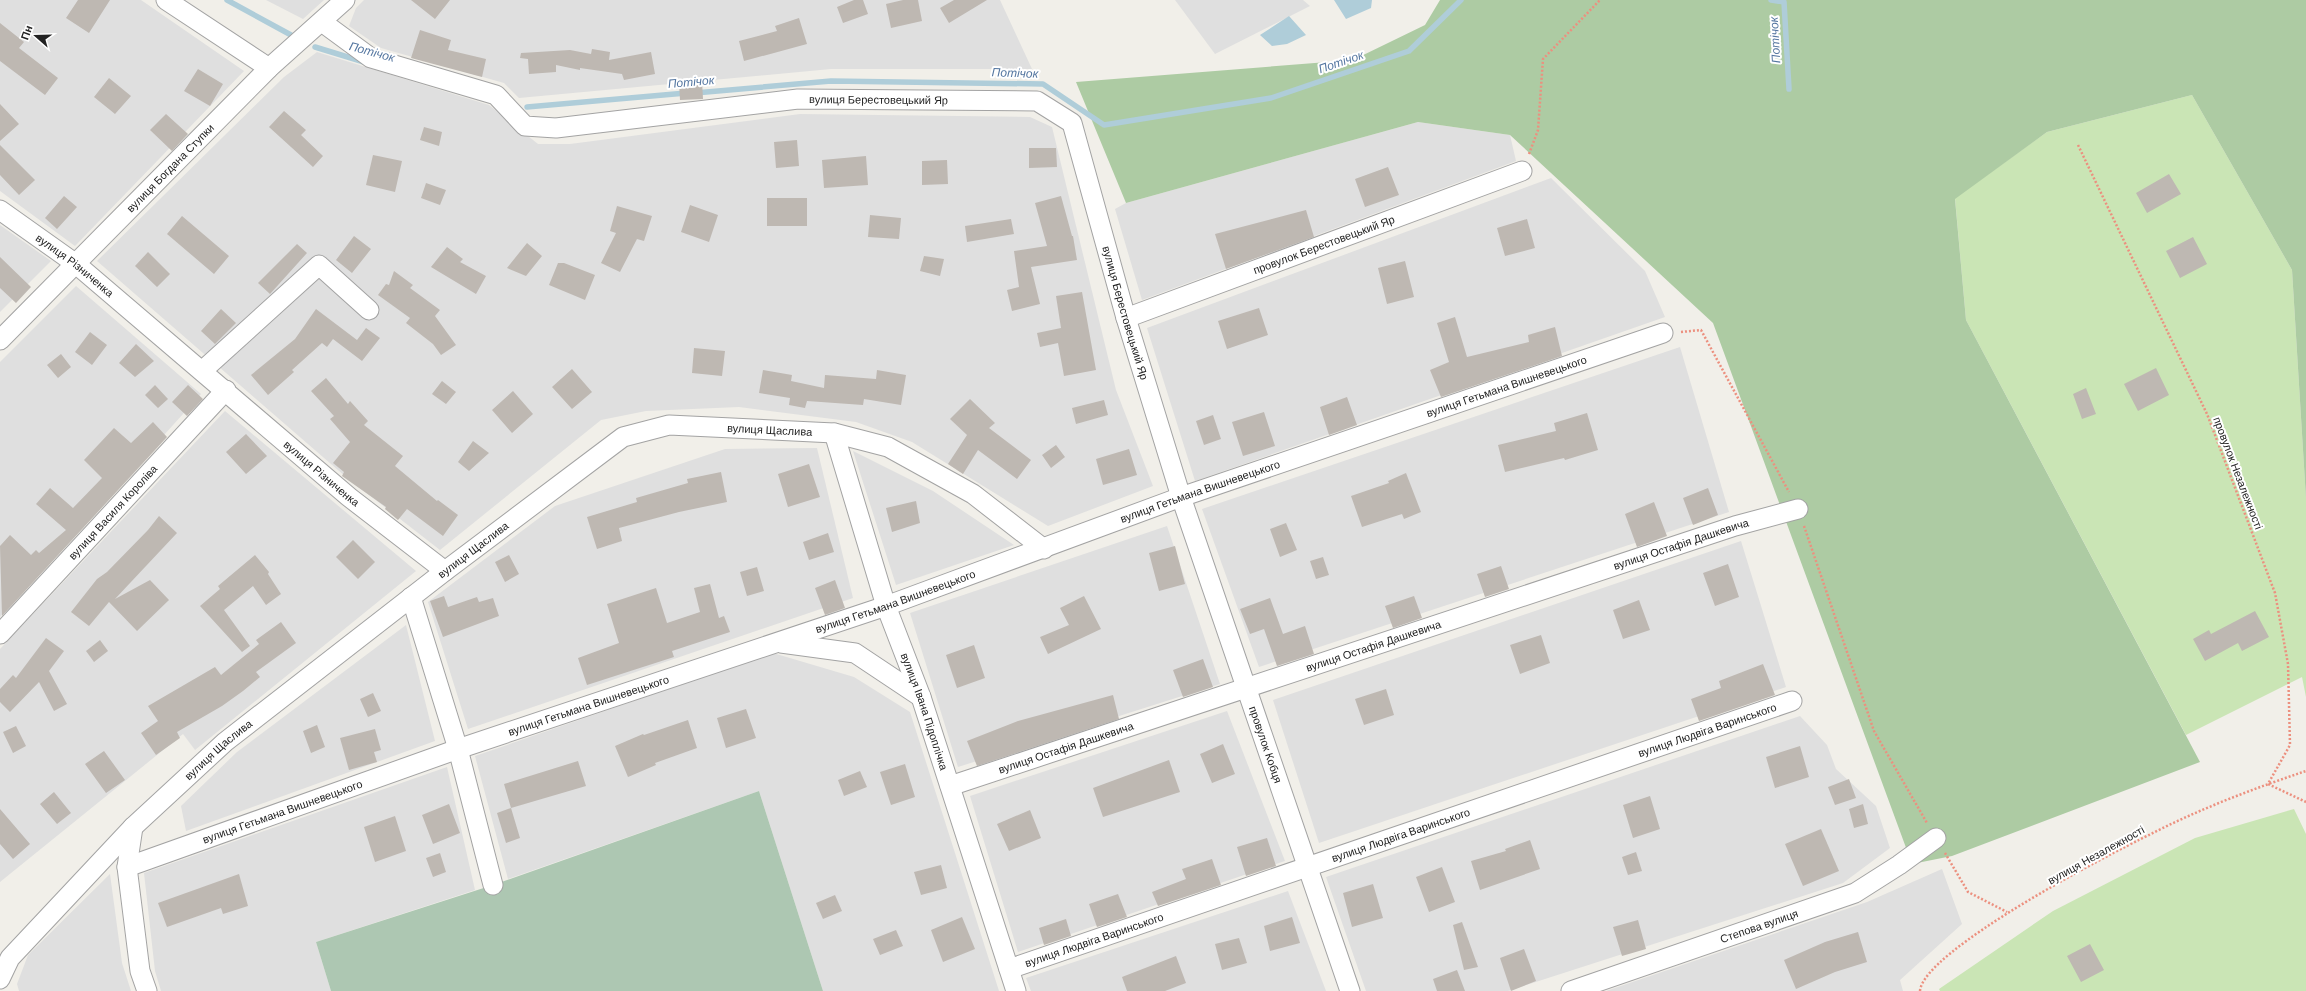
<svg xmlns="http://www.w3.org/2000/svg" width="2306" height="991" font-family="'DM Sans',sans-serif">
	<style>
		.residential { fill: #dfdfdf }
		.grass { fill: #cae5b5 }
		.forest { fill: #adcba3 }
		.cemetery { fill: #adc7b2 }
		.water { fill: #afcdd9 }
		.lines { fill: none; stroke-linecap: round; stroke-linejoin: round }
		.stream { stroke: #afcdd9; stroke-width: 5.5 }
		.building { fill: #beb8b2 }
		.minor-casing { stroke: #a3a3a3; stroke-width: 21 }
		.path { stroke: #ec907f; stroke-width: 2.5; stroke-dasharray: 2 2; stroke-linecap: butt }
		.minor { stroke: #fff; stroke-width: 19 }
		.labels { text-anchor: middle; stroke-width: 4; stroke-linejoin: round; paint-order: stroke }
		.street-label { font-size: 11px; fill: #222; stroke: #fff }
		.water-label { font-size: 12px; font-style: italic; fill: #5476a0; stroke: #fff }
	</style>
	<rect width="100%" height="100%" fill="#f1efe9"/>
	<path class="residential" d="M0,0H141L244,71L75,246L0,191Z
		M266,0H324L303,19Z
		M364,0H1000L1032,69H831L519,98L504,83L381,48L349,26L356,8Z
		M1175,0H1303L1310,6L1215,54Z
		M317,52L489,105L538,144H570L800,114L1030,117L1052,127L1116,390L1153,486L1048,526L912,442L856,422L739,407L646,411L601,420L440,550L346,477L97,261L284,77Z
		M1418,122L1510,135L1516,161L1142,300L1115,209L1126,203Z
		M1551,178L1645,271L1665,317L1195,481L1147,328Z
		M0,225L51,261L0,312Z
		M76,286L201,394L0,617V362Z
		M1680,347L1729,512L1259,667L1202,509Z
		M225,411L416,571L195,750L183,734L0,882V649Z
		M817,448L853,598L468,729L428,602L555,506L725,449Z
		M853,451L933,491L1014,545L896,585Z
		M1167,526L1220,684L958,767L910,613Z
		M1741,541L1786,687L1319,843L1273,700Z
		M406,625L435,741L186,831L181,806L237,752Z
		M773,653L854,677L910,712L999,991H823L759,791L508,879L475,756Z
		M1227,711L1285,861L1018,952L970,796Z
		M1800,716L1827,745L1836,769L1876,806L1890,848L1843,883L1508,991H1366L1326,877Z
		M447,767L475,890L316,942L331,991H161L155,971L144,873Z
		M1942,869L1962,924L1900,980L1903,991H1606L1867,902Z
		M110,874L122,963L131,991H19L17,984L28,955Z
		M1288,891L1326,991H1031L1026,978Z"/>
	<path class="grass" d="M2192,95L2292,270L2306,499V697L2302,677L2186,735L1966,320L1955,198L2047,132Z
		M2294,809L2306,834V991H1940L1939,989L2053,911L2195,838Z"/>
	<path class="forest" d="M1440,0H2306V499L2292,270L2192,95L2047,132L1955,199L1966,320L2200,762L1952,856L1912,864L1713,323L1510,135L1418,122L1126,203L1076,82L1353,60L1425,25Z"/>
	<path class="cemetery" d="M759,791L823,991H331L316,942L493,885Z"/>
	<path class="water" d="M1334,0H1372L1371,8L1346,19Z
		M1289,16L1306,35L1287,44L1272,46L1260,35Z"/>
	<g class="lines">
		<path class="stream" d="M227,0L291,35
			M1771,0L1784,2L1789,89
			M315,47L364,62
			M695,93L831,81L1043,84L1104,125L1271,98L1409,51L1461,0
			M527,107L686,93"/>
	</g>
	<path class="building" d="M78,0H110L89,33L66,18Z
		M411,0H450L435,19Z
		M854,0H863L868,14L843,23L837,7Z
		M903,0H918L922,21L891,28L886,4Z
		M954,0H987L949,23L940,8Z
		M799,18L807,44L744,61L739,41L777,31L775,26Z
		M0,23L24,42L19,48L58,78L45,95L0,61Z
		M420,30L451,40L448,50L486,59L482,77L411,58Z
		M592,49L610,52L609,60L651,52L655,74L624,80L622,74L580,68V70L556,65V72L529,74L528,59L520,58L521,53L570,50L591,54Z
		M198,69L223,84L210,106L184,91Z
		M109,78L131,96L115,114L94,97Z
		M702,81L703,99L680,100L679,82Z
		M0,104L19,124L0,141Z
		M284,111L306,130L301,135L323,156L313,167L269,127Z
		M166,114L188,134L172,151L150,130Z
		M424,127L442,132L439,146L420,140Z
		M797,140L799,166L776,168L774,142Z
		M0,145L35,180L19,195L0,175Z
		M1029,148H1056L1057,167L1029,168Z
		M373,155L402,161L395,192L366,185Z
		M866,156L868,185L824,188L822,160Z
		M947,160L948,184L922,185V161Z
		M1388,167L1399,195L1365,207L1355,179Z
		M2169,174L2181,194L2147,213L2136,193Z
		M426,183L446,190L440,205L421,198Z
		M64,196L77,207L57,229L45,218Z
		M1061,196L1072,236H1073L1077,260L1031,267L1040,304L1012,311L1007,290L1019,287L1014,251L1047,246L1035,203Z
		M767,198H807V226H767Z
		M690,205L718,215L709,242L681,232Z
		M617,206L652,216L644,241L637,239L620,272L601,263L616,233L610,231Z
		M1306,210L1314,237L1226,269L1215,234Z
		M870,215L901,218L899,239L868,237Z
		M182,216L229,256L214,274L167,234Z
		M1011,219L1014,234L967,242L965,226Z
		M1527,219L1535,248L1505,256L1497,228Z
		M354,236L371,249L352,273L336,260Z
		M2193,237L2207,264L2180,278L2166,251Z
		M527,243L542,256L526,276L507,268Z
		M297,244L307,253L270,294L258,283Z
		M447,247L463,259L460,262L486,276L476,294L431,267Z
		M148,252L170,274L157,287L135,266Z
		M924,256L944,259L940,276L920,271Z
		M0,257L31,287L16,303L0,288Z
		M1405,261L1414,297L1387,304L1378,268Z
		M558,263H564L595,275L585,300L549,285Z
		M394,271L413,285L410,288L440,310L435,316L456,345L441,355L433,344L406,323L410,318L378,295L386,284L389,285Z
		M1082,292L1096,370L1064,376L1058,343L1040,347L1037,333L1061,328L1056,296Z
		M1259,308L1268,335L1227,349L1218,321Z
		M221,309L236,323L215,344L201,331Z
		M316,309L357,340L366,328L380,338L362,361L333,339L327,347L322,343L292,370L294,372L268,395L251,375L295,339Z
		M1455,317L1467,357L1529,342L1528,335L1555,327L1562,356L1441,397L1430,370L1449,362L1437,323Z
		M90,332L107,345L92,365L75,352Z
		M136,344L154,361L135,377L119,363Z
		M694,348L725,351L722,376L692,373Z
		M61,354L71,367L58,378L47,365Z
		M2156,368L2169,395L2138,411L2124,384Z
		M572,369L592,392L572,409L552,387Z
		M763,370L792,375L791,381L824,388L825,375L876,379L877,370L906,375L901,405L864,399L863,405L807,401L805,408L789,405L790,398L759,393Z
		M326,378L348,404L350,401L368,421L364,425L403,456L395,466L437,501L438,500L458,515L443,536L407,509L398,520L385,509L386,507L342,476L344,472L333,463L350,442L330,419L334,416L311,391Z
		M442,381L456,392L446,404L432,394Z
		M155,385L168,399L158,408L145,395Z
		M188,385L203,399L187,416L172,402Z
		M2086,388L2096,414L2082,419L2073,394Z
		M513,391L533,414L512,433L492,410Z
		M1347,397L1357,425L1329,435L1320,407Z
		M970,399L995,423L989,428L1031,460L1017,479L978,450L963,474L948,464L967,435L950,419Z
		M1104,400L1108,415L1076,424L1072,408Z
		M1264,412L1275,446L1243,456L1232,422Z
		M1587,413L1598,450L1565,460L1564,458L1505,472L1498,445L1556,431L1554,423Z
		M1213,415L1221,439L1204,445L1196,421Z
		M153,422L167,437L2,616L0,546L10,535L31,555L36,550L39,553L66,530L36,504L50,488L73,508L102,478L84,460L114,428L131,443Z
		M246,434L267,456L246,474L226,452Z
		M473,441L489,453L469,471L458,462Z
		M1056,445L1065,457L1051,468L1042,455Z
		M1129,449L1137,475L1103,485L1096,459Z
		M809,464L820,497L788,507L778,474Z
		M721,472L727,502L679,512L619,528L622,541L597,549L587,517L637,502L636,498L688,483L687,479Z
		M1406,473L1421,512L1404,519L1402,514L1362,527L1351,496L1389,483L1388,481Z
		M1708,488L1718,515L1693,525L1683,498Z
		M916,501L920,523L892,532L886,508Z
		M1654,502L1667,536L1637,547L1625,514Z
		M159,516L177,533L115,599L150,580L169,600L137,631L109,602L89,626L71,612L97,579L107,572L148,530Z
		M1286,523L1297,550L1280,557L1270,529Z
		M828,533L834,552L809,560L803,542Z
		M353,540L375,562L358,579L336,557Z
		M1175,546L1185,584L1159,591L1149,553Z
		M255,555L269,572L268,574L281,594L266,605L253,586L224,610L250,646L242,652L200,606L220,589L218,586Z
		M509,555L519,574L505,582L495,562Z
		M1323,557L1329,575L1316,579L1310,561Z
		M1728,564L1739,597L1715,606L1703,573Z
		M1501,566L1509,589L1485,597L1477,574Z
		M757,567L764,591L747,596L740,572Z
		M835,580L845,608L825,615L815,588Z
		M710,584L719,618L724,616L730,632L672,651L674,657L587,685L578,658L619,643L607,604L656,588L667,623L700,612L694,588Z
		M444,596L448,607L477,597L479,602L493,598L499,616L443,637L430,601Z
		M1084,596L1101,629L1048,654L1040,637L1069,625L1060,608Z
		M1414,596L1422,618L1393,628L1385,606Z
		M1270,598L1283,634L1305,626L1314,654L1277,666L1264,629L1250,634L1240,609Z
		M1639,600L1650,630L1623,639L1613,610Z
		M2255,611L2269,637L2242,651L2238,643L2205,661L2193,639L2209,630L2211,634Z
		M281,622L296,643L256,672L260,677L243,691L222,706L177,732L180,738L156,755L141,733L158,721L148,706L215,667L221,675L259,644L256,640Z
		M1541,635L1550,663L1520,674L1510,645Z
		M46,638L64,651L49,671L67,704L54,711L39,682L10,712L0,702V689L13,675L16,678Z
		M100,640L108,651L94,662L86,651Z
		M974,645L985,678L957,688L946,655Z
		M1203,659L1213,687L1183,697L1173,670Z
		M1763,664L1775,695L1699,721L1691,699L1721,688L1719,681Z
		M1386,689L1394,715L1364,725L1355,699Z
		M373,693L381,711L368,717L360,699Z
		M1113,695L1119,719L977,766L967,741L1018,721Z
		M746,709L756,738L726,748L717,718Z
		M688,720L697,748L655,763L656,765L628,777L615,746L643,734L644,735Z
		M317,725L325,747L311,753L303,731Z
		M16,726L26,746L13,753L3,732Z
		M375,729L381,750L374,752L377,762L349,770L340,738Z
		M1223,744L1235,774L1212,783L1200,754Z
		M1800,746L1809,777L1775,788L1766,757Z
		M104,751L125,780L106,793L85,764Z
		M1169,760L1180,792L1103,817L1093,788Z
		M578,761L586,786L511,808L504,784Z
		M905,764L915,797L891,805L880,772Z
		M860,771L867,787L844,796L838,780Z
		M1849,779L1856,798L1835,805L1828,787Z
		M54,792L71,813L57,824L40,804Z
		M1650,796L1660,829L1633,838L1623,805Z
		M449,804L460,833L433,844L422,815Z
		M1863,804L1868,824L1854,828L1849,809Z
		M511,808L520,838L506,843L497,813Z
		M0,809L30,844L13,859L0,844Z
		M1030,810L1041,838L1009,851L997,824Z
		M395,816L406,851L375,862L364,827Z
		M1821,829L1839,871L1803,886L1785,844Z
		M1267,838L1276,866L1246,876L1237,847Z
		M1530,840L1540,869L1480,890L1471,861L1506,851L1505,849Z
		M1636,852L1642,871L1628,875L1622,857Z
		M440,853L446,872L433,877L426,858Z
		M1212,859L1221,885L1158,906L1152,892L1186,879L1182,869Z
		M941,865L947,888L921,895L914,872Z
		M1442,867L1455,902L1429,912L1416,877Z
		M239,874L248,906L223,914L221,908L167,927L158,903Z
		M1373,884L1383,918L1352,927L1343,893Z
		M1118,894L1127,917L1097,927L1089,904Z
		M835,895L842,911L823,919L816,903Z
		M962,917L975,949L943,962L931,930Z
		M1292,917L1300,943L1270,951L1264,926Z
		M1066,919L1071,936L1044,945L1039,928Z
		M1638,920L1646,949L1622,956L1613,927Z
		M1462,922L1478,967L1464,970L1453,925Z
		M896,930L903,946L880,955L873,939Z
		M1858,932L1867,962L1835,972L1796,989L1784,960L1825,942Z
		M1239,938L1247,963L1222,970L1215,944Z
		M2090,944L2104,970L2081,982L2067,956Z
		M1524,949L1536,981L1511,991L1500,958Z
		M1176,956L1186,983L1165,991H1127L1122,977Z
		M1457,970L1465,991H1437L1433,979Z"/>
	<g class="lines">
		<g class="minor-casing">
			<g id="minor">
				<path d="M166,0L269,68"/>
				<path id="s1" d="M322,22L371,58L496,95L525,126L556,128L798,99L1037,101L1072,123L1126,318L1181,497L1350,991"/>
				<path id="s2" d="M0,210L76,264L349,497L445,571"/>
				<path id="s3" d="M1126,318L1522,171"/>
				<path id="s4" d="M0,340L269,68L345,0"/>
				<path d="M202,371L319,265L369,310"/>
				<path id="s5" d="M834,433L886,606L921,697L1016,991"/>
				<path d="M411,597L458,749L493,885"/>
				<path id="s6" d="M0,634L226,390"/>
				<path d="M781,643L855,653L921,697"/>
				<path id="s7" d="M950,786L1735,526L1798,509"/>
				<path d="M133,827L127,867L140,971L147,991"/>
				<path id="s8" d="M127,867L458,749L886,606L1181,497L1663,333"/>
				<path id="s9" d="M1009,969L1792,701"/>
				<path id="s10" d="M0,979L10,958L133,827L225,742L445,571L623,437L669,425L834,433L888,447L973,494L1044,549"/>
				<path id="s11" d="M1571,991L1855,893L1899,865L1936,838"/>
			</g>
		</g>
		<path class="path" d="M2078,145L2207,414L2275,593L2288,664L2290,745L2268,784L2306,802
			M1529,154L1538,130L1543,59L1600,0
			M1681,332L1701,330L1789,492
			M1804,526L1874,731L1927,823
			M1945,853L1968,892L2007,912
			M1920,991C1923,951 2109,854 2149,835C2197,810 2255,788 2306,771"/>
		<use href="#minor" class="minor"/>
	</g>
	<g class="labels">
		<g class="street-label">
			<text dy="4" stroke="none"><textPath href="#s1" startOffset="589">вулиця Берестовецький Яр</textPath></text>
			<text dy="4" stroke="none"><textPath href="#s4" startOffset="242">вулиця Богдана Ступки</textPath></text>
			<text dy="4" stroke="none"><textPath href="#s3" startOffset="211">провулок Берестовецький Яр</textPath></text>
			<text dy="4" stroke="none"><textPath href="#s2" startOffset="93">вулиця Різниченка</textPath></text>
			<text dy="4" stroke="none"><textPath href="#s1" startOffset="986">вулиця Берестовецький Яр</textPath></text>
			<text dy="4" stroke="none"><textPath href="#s8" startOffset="1461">вулиця Гетьмана Вишневецького</textPath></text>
			<text dy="4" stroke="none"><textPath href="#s10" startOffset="978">вулиця Щаслива</textPath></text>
			<text dy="4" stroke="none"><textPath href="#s2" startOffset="416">вулиця Різниченка</textPath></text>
			<text transform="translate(2238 473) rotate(69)" y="4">провулок Незалежності</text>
			<text dy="4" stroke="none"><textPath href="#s8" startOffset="1137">вулиця Гетьмана Вишневецького</textPath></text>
			<text dy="4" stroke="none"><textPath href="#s6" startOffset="166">вулиця Василя Короліва</textPath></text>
			<text dy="4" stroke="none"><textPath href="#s7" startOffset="770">вулиця Остафія Дашкевича</textPath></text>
			<text dy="4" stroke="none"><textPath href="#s10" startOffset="642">вулиця Щаслива</textPath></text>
			<text dy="4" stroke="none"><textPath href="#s8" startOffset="813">вулиця Гетьмана Вишневецького</textPath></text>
			<text dy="4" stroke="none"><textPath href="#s7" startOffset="446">вулиця Остафія Дашкевича</textPath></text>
			<text dy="4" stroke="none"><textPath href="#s8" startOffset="489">вулиця Гетьмана Вишневецького</textPath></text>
			<text dy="4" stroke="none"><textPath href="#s5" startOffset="293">вулиця Івана Підоплічка</textPath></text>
			<text dy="4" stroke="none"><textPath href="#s9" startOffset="738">вулиця Людвіга Варинського</textPath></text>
			<text dy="4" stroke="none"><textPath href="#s1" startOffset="1440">провулок Кобця</textPath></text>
			<text dy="4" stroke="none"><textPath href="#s7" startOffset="122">вулиця Остафія Дашкевича</textPath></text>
			<text dy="4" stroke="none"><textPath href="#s10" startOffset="318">вулиця Щаслива</textPath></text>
			<text dy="4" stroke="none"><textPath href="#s8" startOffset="165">вулиця Гетьмана Вишневецького</textPath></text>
			<text dy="4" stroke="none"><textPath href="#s9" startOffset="414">вулиця Людвіга Варинського</textPath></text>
			<text transform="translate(2096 855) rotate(-29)" y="4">вулиця Незалежності</text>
			<text dy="4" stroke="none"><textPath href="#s11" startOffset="199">Степова вулиця</textPath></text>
			<text dy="4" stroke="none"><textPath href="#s9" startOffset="90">вулиця Людвіга Варинського</textPath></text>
		</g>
		<g class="water-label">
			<text transform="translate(1775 40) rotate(-93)" y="4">Потічок</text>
			<text transform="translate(372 52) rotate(15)" y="4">Потічок</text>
			<text transform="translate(1341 62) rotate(-19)" y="4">Потічок</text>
			<text transform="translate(1015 73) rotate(2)" y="4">Потічок</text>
			<text transform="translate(691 82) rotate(-5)" y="4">Потічок</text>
		</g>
	</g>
	<g transform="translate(36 36) rotate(290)" stroke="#ffffff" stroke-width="3" paint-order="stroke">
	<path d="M0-3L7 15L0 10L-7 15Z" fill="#222222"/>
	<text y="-6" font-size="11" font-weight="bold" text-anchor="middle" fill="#222222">Пн</text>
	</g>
</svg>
